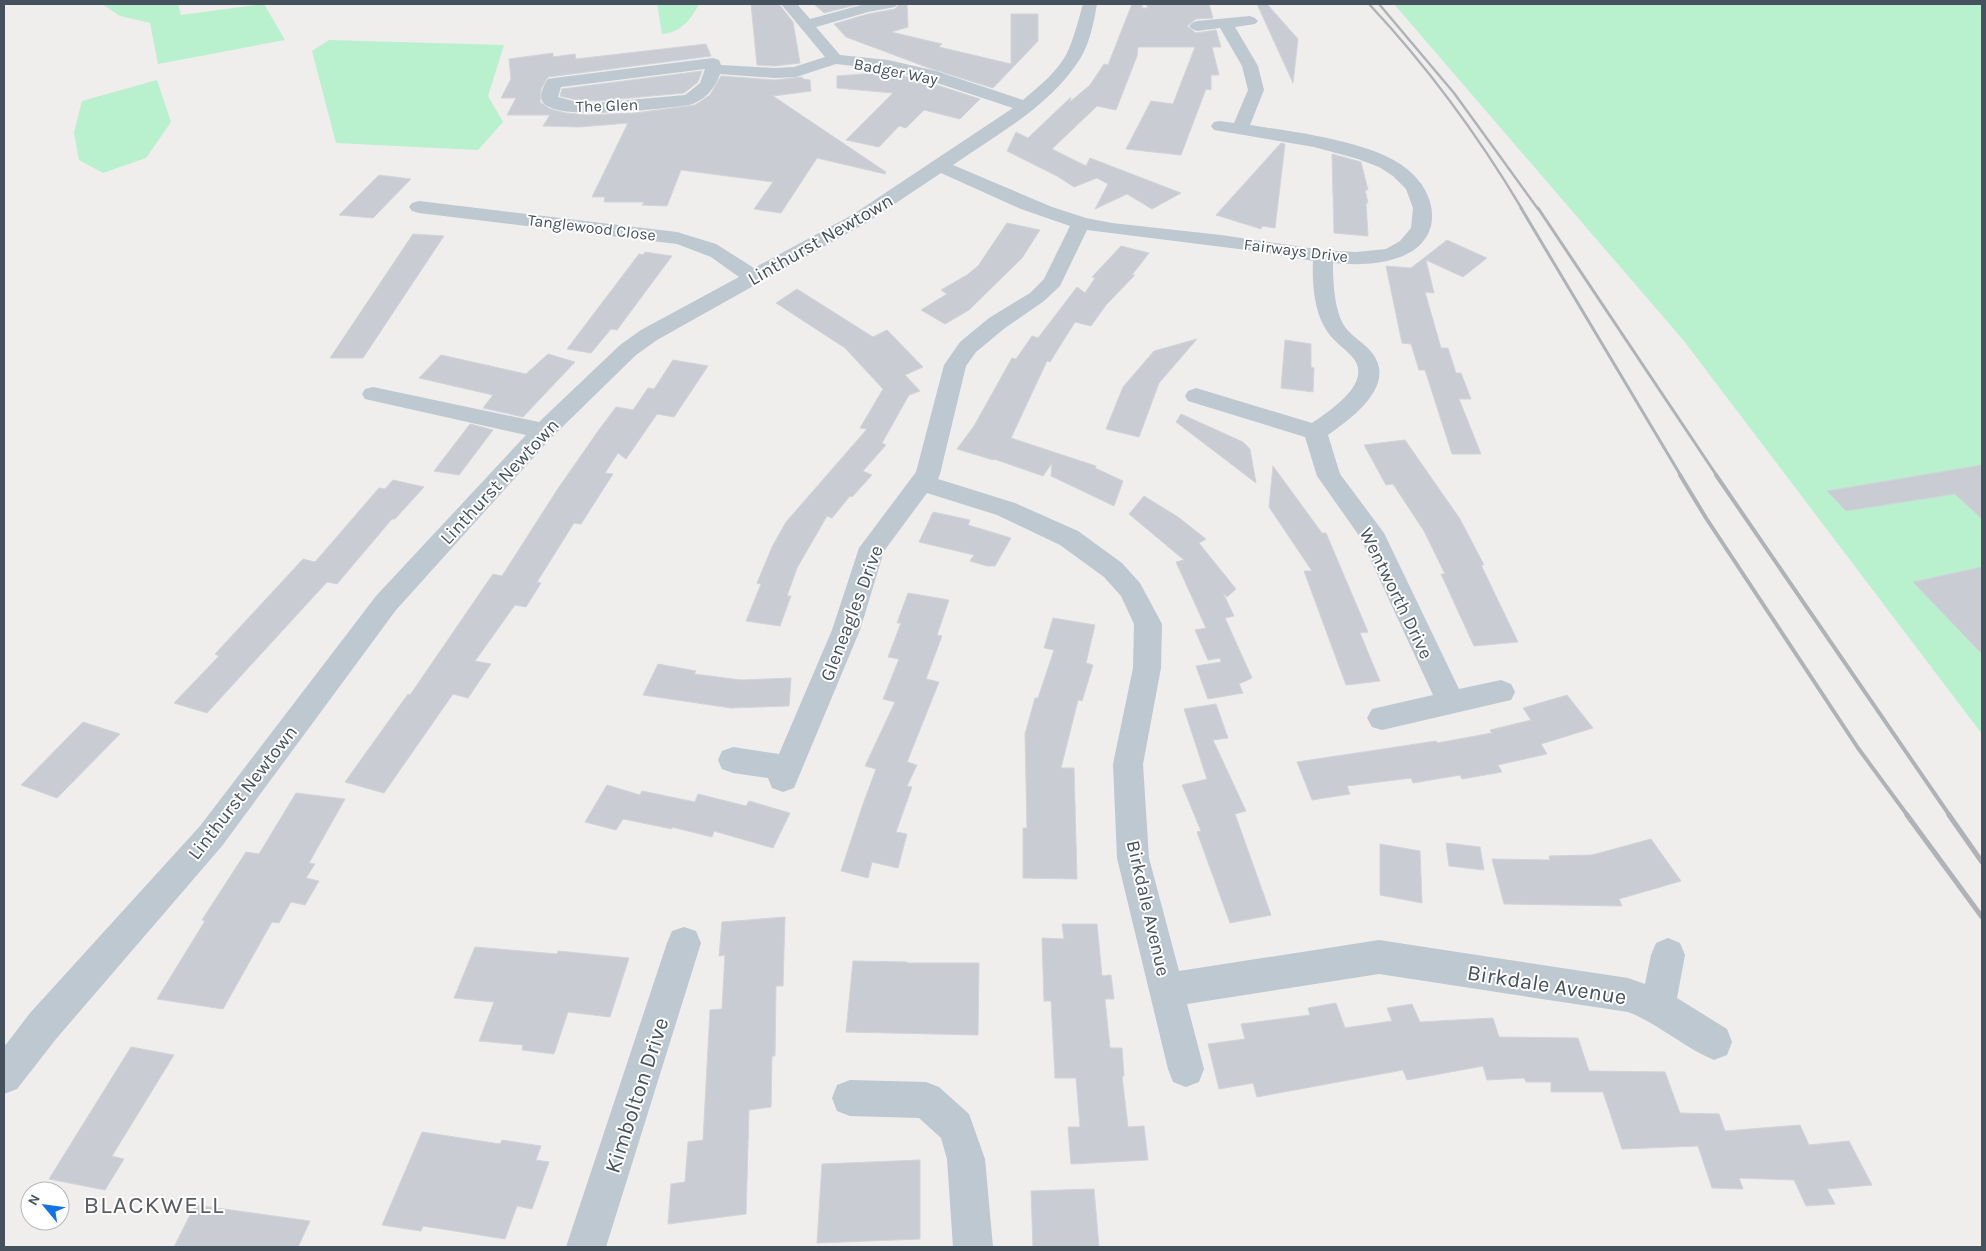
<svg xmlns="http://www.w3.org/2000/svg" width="1986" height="1251" font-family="Karla,sans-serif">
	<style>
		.green { fill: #b9f0ce }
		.building { fill: #caccd3; stroke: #d1d4d9 }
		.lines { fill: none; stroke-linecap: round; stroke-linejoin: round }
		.minor { fill: #bdc8d0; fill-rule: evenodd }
		.rail-far3 { stroke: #afb3b8; stroke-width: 2.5 }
		.rail-far2 { stroke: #afb3b8; stroke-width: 3 }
		.rail-far1 { stroke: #afb3b8; stroke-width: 4 }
		.rail { stroke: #afb3b8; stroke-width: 5 }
		.labels { text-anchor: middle; stroke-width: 4; stroke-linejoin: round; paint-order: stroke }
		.far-street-label { font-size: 16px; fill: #45515c; stroke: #fff }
		.street-label { font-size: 19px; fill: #45515c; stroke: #fff }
		.near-street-label { font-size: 22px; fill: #45515c; stroke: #fff }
		.near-quarter-label { font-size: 25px; letter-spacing: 1px; fill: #5a5e63; stroke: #fff }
	</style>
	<rect width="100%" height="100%" fill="#f0eded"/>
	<path class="green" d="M102,4H178L181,15L264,4L285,40L158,64L150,23L120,16Z
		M657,4H699C691,20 680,33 662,34Z
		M1394,4H1982V734L1684,341Z
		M329,40L504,45L488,96L503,122L478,150L336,143L312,51Z
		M157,80L171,122L146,158L103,173L79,160L74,133L82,101Z"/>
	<path class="building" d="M751,4H779L793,22L800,63L775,66L757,65Z
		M814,4H859L824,13Z
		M899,4H907L908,27L891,32L942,44L939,47L1011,64V14H1038V41L993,88L929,68L846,37L834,24L868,14L895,9Z
		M1132,4H1142V8H1148L1146,4H1209L1213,18L1196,19L1187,26L1196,33L1216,30L1221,47H1212L1219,75H1211V90L1206,89L1181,155L1126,149L1151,101L1173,104L1195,47H1138L1137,56L1116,110L1097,106L1052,149L1086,166L1090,158L1181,193L1152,209L1127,194L1095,209L1108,184L1097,178L1074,187L1057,176L1007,151L1016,132L1028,138L1071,97L1070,102L1090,85L1104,64L1108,65Z
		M1257,4H1267L1298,39L1293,83Z
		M706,44L711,56L548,77L541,89L540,102L550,109L566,113L587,115L635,113L695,105L710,95L721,76L775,80L802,77L803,79L810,80L811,91L773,96L886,172L885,174L817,158L781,213L754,209L773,182L681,170L667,206L642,205L644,202H604L605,197H592L628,123L579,127L543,126L550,115H507L516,98H501L511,79L509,59L553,53V57L575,54L576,59Z
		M702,71L698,82L684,93L596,101L577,100L560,96L562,89Z
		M888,72L924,81L980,99L960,119L924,110L906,128L899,126L879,147L846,140L893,93L837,88V76Z
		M1281,143L1285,144L1275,228L1262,226L1261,229L1216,215Z
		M1332,154L1361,162L1368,190H1365L1368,203H1366L1368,236L1334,233Z
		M379,175L411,179L373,218L339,215Z
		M1007,223L1040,230L1022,258L969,310L945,324L921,310L947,294L941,290L967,275L978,266Z
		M413,234L444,236L363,358H330Z
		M1447,240L1487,258L1463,277L1426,260L1434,293L1425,292L1441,348H1448L1456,373H1461L1471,399H1459L1481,454H1452L1425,370H1419L1411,344L1402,343L1386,266L1411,268Z
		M1121,246L1149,253L1132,275H1135L1106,305L1091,326L1075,322L1050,362L1047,361L1011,438L1096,466L1095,468L1123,481L1114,506L1051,476L1052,463L1043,476L994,459L993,460L957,449L974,426L1012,358L1016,359L1032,336L1038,338L1077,287L1085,293L1095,278L1092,277Z
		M645,252L672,256L617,330L611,329L591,353L567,349L639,254L643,255Z
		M797,289L873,337L887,330L923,367L905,375L920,391L909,395L882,443L886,445L863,471L872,475L852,497L850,496L832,518L827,516L797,568L787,596H791L780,626L746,621L761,584L757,583L772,547L786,522L867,429L860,428L883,389L845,348L776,303Z
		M1197,339L1159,383L1139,437L1106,429L1123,387L1154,351Z
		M1285,340L1311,344V367L1314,368L1313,392L1281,388Z
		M548,354L575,362L523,417L483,408L493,395L419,378L441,355L526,374Z
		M673,360L708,366L674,417L657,414L626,459L618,453L605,473L613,474L581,524L574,523L537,582L541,583L526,607L515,605L475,661L491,664L468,698L453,694L384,793L345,782L408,694L410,695L493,574L502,576L557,490L598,431L616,407L633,410L648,388L654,389Z
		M1181,414L1243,442L1250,449L1256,483L1176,422Z
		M470,424L493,430L459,475L434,471Z
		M1405,440L1460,519L1484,565H1481L1518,642L1474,646L1441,574H1445L1424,531L1393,484L1386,485L1364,445Z
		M1982,465V519L1955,494L1846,511L1827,491Z
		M1273,466L1322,533H1326L1368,632L1360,633L1380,681L1346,685L1304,571H1312L1269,507Z
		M393,480L424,487L395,519H392L337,584L327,582L207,713L174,703L219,656L215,654L303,559L315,562L379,488L385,489Z
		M1144,496L1178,517L1206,539L1199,543L1236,589L1227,597L1223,593L1234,616L1225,618L1252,678L1239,684L1243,693L1208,699L1196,666L1221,662L1220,658L1208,660L1195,630L1206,628L1176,562L1184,560L1129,514Z
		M933,512L970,520L968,525L1011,538L995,566H987L970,561L974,555L919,542Z
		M1982,567V654L1913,582Z
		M908,593L949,600L937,635L942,636L926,679L939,682L907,762L917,765L907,786L912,787L896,832L907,834L898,868L872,862L868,878L841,871L862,807L876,769L865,766L895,702L883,699L899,659L888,657L901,623H897Z
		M1053,618L1095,625L1086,663L1093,665L1082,701L1078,700L1061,768H1074L1077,879L1023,878V828H1027L1025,734L1035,698H1038L1054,650L1044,648Z
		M658,664L696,671L694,674L741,680L791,678L789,706L731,708L643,695Z
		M1567,695L1593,728L1541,744L1547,754L1498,765L1502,772L1462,779L1460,775L1413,783L1411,778L1347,786L1350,794L1312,800L1297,762L1436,741L1437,743L1492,733L1490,730L1531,720L1523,708Z
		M1216,704L1228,738L1213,740L1246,811L1235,814L1271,915L1230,923L1197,832L1201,831L1182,785L1207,779L1184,709Z
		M83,722L120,734L57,798L21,785Z
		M607,785L640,795L642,791L695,802L698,794L746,806L749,801L790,813L773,848L714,831L712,837L672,827V829L623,819L616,830L585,822Z
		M296,793L345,799L309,863L315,864L306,878L319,881L305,905L291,902L279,923L272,922L223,1009L157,999L205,921L202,920L246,852L259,854Z
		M1651,839L1681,881L1619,899L1622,906L1504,904L1492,859L1550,860L1549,856L1592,855Z
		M1446,843L1480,847L1484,870L1449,866Z
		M1380,844L1420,851L1422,903L1380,895Z
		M785,917L783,986H776L775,1056H772L771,1107L749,1110L746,1214L668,1224L671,1184L685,1182L688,1142L703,1140L710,1010L722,1009L725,955L719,956L722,922Z
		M1062,924H1097L1102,976L1111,975L1114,999H1105L1110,1048H1122L1124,1076H1122L1128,1127L1144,1126L1148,1160L1071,1164L1068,1127H1080L1076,1078H1055L1051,1001H1044L1042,938L1064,939Z
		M475,947L557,954L558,951L629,958L610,1017L568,1012L554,1054L522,1050L523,1045L479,1041L494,1002L454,998Z
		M853,961L907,962V963H979L978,1035L846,1032Z
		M1336,1003L1345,1028L1392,1021L1387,1008L1412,1004L1420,1022L1493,1018L1499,1037L1578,1038L1589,1071L1665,1072L1680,1113L1719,1114L1725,1131L1800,1125L1809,1145L1849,1141L1872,1185L1827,1189L1835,1204L1806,1206L1794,1180L1739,1178L1743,1189L1712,1188L1698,1146L1622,1149L1603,1092H1551V1082H1526L1524,1078L1487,1080L1483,1066L1407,1080L1403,1070L1257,1097L1253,1083L1219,1089L1208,1044L1245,1039L1241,1024L1310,1015L1308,1008Z
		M131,1047L174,1055L112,1156L124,1159L105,1190L49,1179Z
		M422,1132L500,1144L502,1140L541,1146L536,1160L549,1162L532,1209L517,1206L505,1239L423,1226L421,1231L382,1225Z
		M920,1160V1239L817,1243L822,1164Z
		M1094,1189L1099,1247H1033L1031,1191Z
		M195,1205L310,1221L298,1247H174Z"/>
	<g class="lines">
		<path class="minor" d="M781,4H797L810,19L865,4H897L895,7L868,12L816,27L840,55L888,60L936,71L1023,100C1038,87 1056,73 1066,55C1074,39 1078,21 1083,4H1097C1094,21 1090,43 1080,59C1050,106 998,134 953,165L1052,207L1086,218L1112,223L1221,235L1322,250L1356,252L1386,249L1400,241L1411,228L1413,208L1406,189L1393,176L1379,167L1358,159L1314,147L1214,130L1211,126L1214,122L1220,121L1234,123L1248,90L1242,66L1220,28L1197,31L1192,29L1189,26L1192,23L1197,21L1250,16L1255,18L1258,21L1255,24L1235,27L1258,66L1264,90L1250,125C1293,132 1373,141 1407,169C1441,196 1443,244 1397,258C1377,265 1354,265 1333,263C1333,282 1334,310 1345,327C1353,338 1365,343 1373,354C1396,386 1352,418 1328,435L1340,474L1384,533L1459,689L1501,680L1511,684L1515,692L1511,700L1382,730L1372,727L1367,718L1372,709L1433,695L1360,537L1317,476L1305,437L1188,401L1185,396L1188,391L1196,388L1312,423C1329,411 1372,384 1354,359C1345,348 1332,341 1325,328C1314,310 1312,282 1313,261L1255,251L1087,230L1060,286L1044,301L1005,328L976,352L966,366L940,474L938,479L1015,503L1078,531L1122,563L1140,583L1162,624L1161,668L1143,764L1149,858L1179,971L1379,940L1628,978L1645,984L1651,955L1656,943L1668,938L1680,943L1685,955L1677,998L1727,1029L1732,1042L1727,1055L1714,1060C1683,1047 1659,1024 1628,1012L1379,974L1187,1004L1204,1069L1199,1082L1186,1087L1173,1082L1168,1069L1117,858L1113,764L1133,668L1134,624L1121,596L1104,577L1060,545L997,515L927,493L884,551L860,630L794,788L783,792L772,788L768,778L733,773L722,769L718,760L722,751L733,747L779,754L832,630L859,548L916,472L944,365L960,342L989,318L1030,293L1044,279L1070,226L1021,209L941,173L866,223L657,340L636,355L552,437L396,610L222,846L56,1039L17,1089L4,1094V1047L30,1013L200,826L376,596L526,435L365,399L362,394L365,389L373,387L539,422L620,345L641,330L739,277L711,257L677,244L419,213L412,211L409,207L412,203L419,201L677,232L716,244L754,268L852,215L1013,108L925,79L888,70L836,64L796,77L775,78L720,74C715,89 704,101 689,105C666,108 553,123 542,101C539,94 544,85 548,79L554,78L713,58L719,60L721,65L775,68L794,67L825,57ZM705,69L700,83L685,95L596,103L577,102L558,97L561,87Z
			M684,927L696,931L701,943L606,1247H566L667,943L672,931Z
			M850,1080L926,1082L939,1087L969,1114L985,1159L993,1247H953L947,1159L941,1138L919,1118L850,1116L837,1111L832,1098L837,1085Z"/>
		<path class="rail-far3" d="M1369,4C1427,66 1479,137 1522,209
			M1379,4L1454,93L1538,209"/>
		<path class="rail-far2" d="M1521,208L1681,476
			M1538,208L1717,476"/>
		<path class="rail-far1" d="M1680,475L1706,518L1858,748L1908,816
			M1716,475L1950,816"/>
		<path class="rail" d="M1907,815L1982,917
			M1949,815L1982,862"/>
	</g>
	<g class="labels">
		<g class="far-street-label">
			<text transform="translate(896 71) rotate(11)" y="6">Badger Way</text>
			<text transform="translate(607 105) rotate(-2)" y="6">The Glen</text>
			<text transform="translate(592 227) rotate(7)" y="6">Tanglewood Close</text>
			<text transform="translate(1296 250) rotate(7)" y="6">Fairways Drive</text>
		</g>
		<g class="street-label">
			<text transform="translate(820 239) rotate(-30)" y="7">Linthurst Newtown</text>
			<text transform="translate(499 481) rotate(-47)" y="7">Linthurst Newtown</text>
			<text transform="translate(1397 593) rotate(64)" y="7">Wentworth Drive</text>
			<text transform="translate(851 613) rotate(-69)" y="7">Gleneagles Drive</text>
			<text transform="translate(242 792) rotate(-52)" y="7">Linthurst Newtown</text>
			<text transform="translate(1149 908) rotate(77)" y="7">Birkdale Avenue</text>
		</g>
		<g class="near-street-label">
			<text transform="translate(1547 984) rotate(9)" y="8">Birkdale Avenue</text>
			<text transform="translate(636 1095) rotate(-72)" y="8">Kimbolton Drive</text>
		</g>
		<g class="near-quarter-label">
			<text x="154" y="1213">BLACKWELL</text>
		</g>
	</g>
	<rect width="1986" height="1251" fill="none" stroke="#45515c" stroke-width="10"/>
	<g transform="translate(45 1206) rotate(299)"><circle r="24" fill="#ffffff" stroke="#b5b9be"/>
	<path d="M0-4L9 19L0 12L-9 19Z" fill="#1272e6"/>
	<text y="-8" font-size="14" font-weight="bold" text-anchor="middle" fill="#45515c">N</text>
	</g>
</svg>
